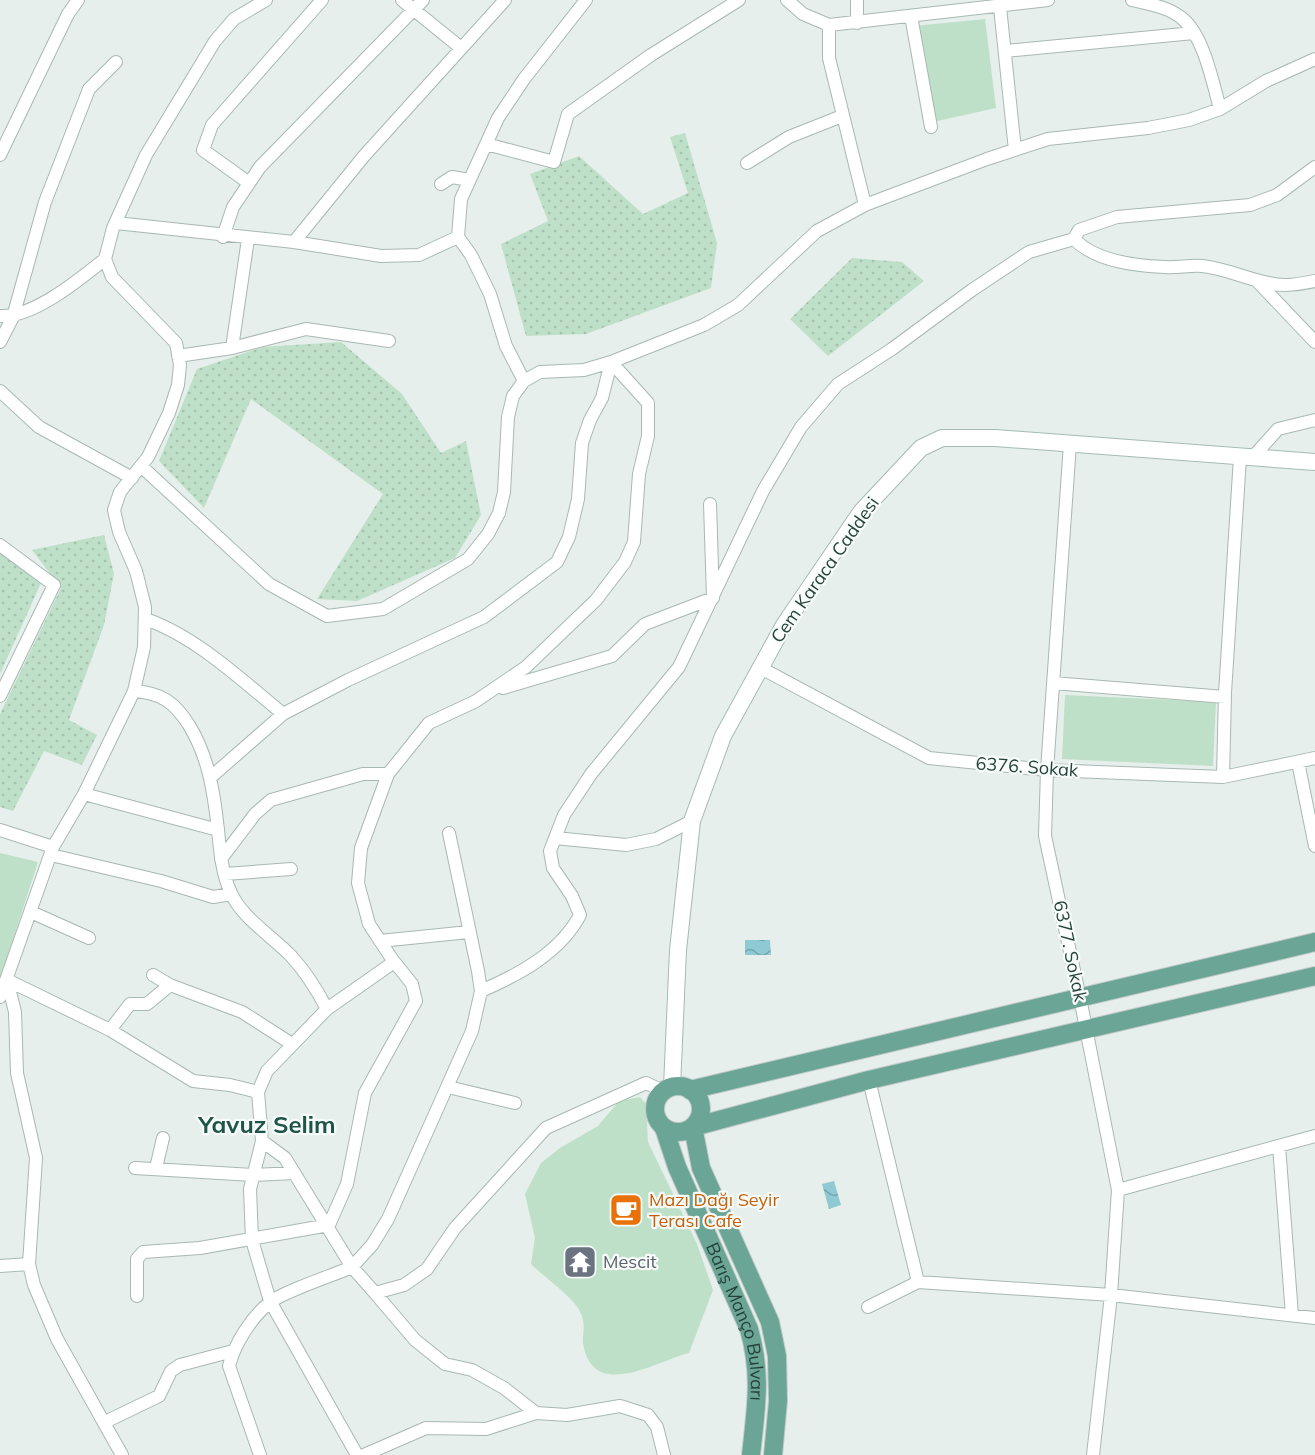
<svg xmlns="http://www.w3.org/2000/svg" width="1315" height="1455" font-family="Mulish,sans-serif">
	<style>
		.grass { fill: url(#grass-dots) }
		.park { fill: #bfe0c8 }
		.water { fill: url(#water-waves) }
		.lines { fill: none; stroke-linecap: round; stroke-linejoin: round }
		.street-casing { stroke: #a8b8b2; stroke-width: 14 }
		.secondary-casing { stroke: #a4bbb3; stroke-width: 18 }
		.primary-casing { stroke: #c2cac8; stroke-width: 20 }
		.street { stroke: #fff; stroke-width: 12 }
		.secondary { stroke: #fff; stroke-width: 16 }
		.primary { stroke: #6aa596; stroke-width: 18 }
		.labels { text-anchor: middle; stroke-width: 4.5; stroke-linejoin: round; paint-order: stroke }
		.street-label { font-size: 18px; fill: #24423a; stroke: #f7fbf9 }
		.food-label { font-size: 18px; fill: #c56008; stroke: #f7fbf9; text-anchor: start }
		.worship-label { font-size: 18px; fill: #5b616d; stroke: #f7fbf9; text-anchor: start }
		.district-label { font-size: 24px; font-weight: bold; fill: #1f5548; stroke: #f7fbf9 }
	</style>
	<defs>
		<pattern id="grass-dots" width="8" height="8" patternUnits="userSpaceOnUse" patternTransform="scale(1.5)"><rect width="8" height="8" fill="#bfe0c8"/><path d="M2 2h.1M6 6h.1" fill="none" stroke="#a4c1ad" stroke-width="1.8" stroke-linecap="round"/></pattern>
		<pattern id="water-waves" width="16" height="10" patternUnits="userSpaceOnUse" patternTransform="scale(1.5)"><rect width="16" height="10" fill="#8ec9d4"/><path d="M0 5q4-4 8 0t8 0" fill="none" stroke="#74a5ad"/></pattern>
	</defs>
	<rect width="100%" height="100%" fill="#e6efeb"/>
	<path class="grass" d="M685,133L717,243L711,288L586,334L526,336L501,244L548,221L530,174L579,156L643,214L688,193L670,137Z
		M852,258L902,262L924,281L828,356L790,319Z
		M341,342L402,394L441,453L466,441L481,515L455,558L357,601L317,599L383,494L251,399L204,508L159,461L197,369L263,347Z
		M104,535L114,574L104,625L69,720L97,735L82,765L44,751L13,811L0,807V714L61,588L32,550Z
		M0,552L41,583L0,674Z"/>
	<path class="park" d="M985,19L996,108L933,122L914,26Z
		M1065,695L1216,702L1213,766L1062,759Z
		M0,853L38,862L0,980Z
		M640,1097L646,1104L648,1142L697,1244L713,1290L689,1353C657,1361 596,1400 584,1348C580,1334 589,1326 578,1308C569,1294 544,1277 531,1264L535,1238L525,1194L541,1163L560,1148L598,1126L619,1101Z"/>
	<path class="water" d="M745,940H770L771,955H745Z
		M834,1181L841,1205L829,1209L822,1184Z"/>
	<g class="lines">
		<g class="street-casing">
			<path id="street" d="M402,0L461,48
				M787,0L803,14L829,25L1048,0
				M1132,0C1149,4 1170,7 1184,20C1204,38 1213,83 1220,109
				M1000,7L1015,150
				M911,16L931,127
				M857,23V0
				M829,25V58L865,205
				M1005,51L1194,33
				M486,144L554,162L568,114L651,55L739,0
				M0,155L68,14L78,0
				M747,163L789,137L842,116
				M249,183L203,150L212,125L322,0
				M441,184L452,177L469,180
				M116,223L294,242L381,256L419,255L458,237
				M223,237L233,207L260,167L423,0
				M1074,239C1095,261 1136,266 1165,267C1177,268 1190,265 1202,266C1225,268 1246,279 1269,283C1284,287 1300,284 1315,281
				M294,242L364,156L505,0
				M1257,281L1315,342
				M0,316C33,318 80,279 105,259
				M0,342L13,317L45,202L89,89L116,62
				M232,348L248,239
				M178,356L232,348L306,329L389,341
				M524,381L506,346L490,294L471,255L458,237L461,199L498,118L524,79L586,0
				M0,391L39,427L132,478
				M1070,444L1047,770L1045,836L1080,998L1118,1190L1111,1295L1093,1455
				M1252,458L1278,429L1315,420
				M141,466L269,584L327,616L383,609L468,559L488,534L499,513L504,492L508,417L513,396L524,381L540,372L584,370L611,362L704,325L738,305L817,231L865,205L987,159L1048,139L1148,128L1189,120L1220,109L1266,81L1315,59
				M0,545L54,585L0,696
				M145,619C194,635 243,681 283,714
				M759,667L929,758L1047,770L1223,777L1315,758
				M1053,683L1225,697
				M503,688L612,656L645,624L713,598L710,504
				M134,691C162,693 174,702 189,725C209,758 214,793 218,830C220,851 222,874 231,893C242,918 272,936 291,956C305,971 317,990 327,1009L267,1071L258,1092L262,1141L250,1189L252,1240L270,1301L357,1455
				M1298,762L1315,846
				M211,777L283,714L348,680L484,617L557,562L569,537L578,499L582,443L590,420L602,398L611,362
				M1223,777L1225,693L1240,457
				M84,794L218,830
				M0,830L53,847
				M555,838L626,845L656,839L692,821
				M51,855L161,881L213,897L231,894
				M221,859L255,814L271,800L363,774H388
				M225,874L291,869
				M31,912L89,938
				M380,941L469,932
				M153,975L170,985
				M7,980L15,1012L17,1073L36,1158L29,1264L34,1285L57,1339L122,1455
				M7,980L110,1030L193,1081L230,1085L258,1092
				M481,991C518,975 560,953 580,915L572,896L553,868L550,851L564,815L591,774L679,667L763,491L801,427L838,384L892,349L972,290L1029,252L1074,239L1079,230L1117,217L1250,205L1277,195L1315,167
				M0,997L53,847L84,794L134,691L144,647L145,607L136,571L119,532L114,510L120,492L148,457L169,413L178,385L180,365L176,343L112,277L105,259L113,228L146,155L215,41L234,19L266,0
				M327,1009L394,962
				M110,1030L130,1004H147L170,985L242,1012L292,1044
				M869,1080L918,1282L1111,1295L1315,1318
				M448,1087L515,1103
				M262,1141L285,1158L352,1267L372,1245L388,1219L472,1031L481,991L478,971L449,833
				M1279,1146L1292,1315
				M135,1168L253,1175L294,1173
				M156,1168L163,1138
				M1118,1190L1315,1136
				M0,1266L29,1264
				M375,1293L415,1340L445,1364L472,1370L504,1388L536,1413L567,1415L620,1406L648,1415L657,1427L664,1455
				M137,1296V1259L143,1252L200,1248L329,1225L347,1184L365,1093L416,1001L412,984L392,959L369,924L358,883L361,848L388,774L429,723L476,701L526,667L596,600L625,562L634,542L639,474L648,436V403L611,362
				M868,1307L918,1282
				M105,1422L159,1396L171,1371L180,1365L233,1351
				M260,1455L229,1366C235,1343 251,1318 269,1303C282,1292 334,1275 352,1267L375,1293L404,1285L427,1269L455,1228L546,1128L646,1083L663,1091
				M364,1455L426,1428L486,1429L536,1413"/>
		</g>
		<g class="secondary-casing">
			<path id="secondary" d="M672,1087L678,950L692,821L723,736L784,625L861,512L921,448L942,438H995L1315,462"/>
		</g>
		<g class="primary-casing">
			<g id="primary">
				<circle cx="678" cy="1109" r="23"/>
				<path d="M690,1090L1315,942"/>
				<path id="s1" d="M664,1128L677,1167L749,1329C762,1375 756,1408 751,1455"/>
				<path d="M773,1455L778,1401L777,1356L770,1322L701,1168L693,1127L869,1080L1315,976"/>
			</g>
		</g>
		<use href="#street" class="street"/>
		<use href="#secondary" class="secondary"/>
		<use href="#primary" class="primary"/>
	</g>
	<defs>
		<g id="cafe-square" transform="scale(1.725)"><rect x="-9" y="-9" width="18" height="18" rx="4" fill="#e8710a" stroke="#f7fbf9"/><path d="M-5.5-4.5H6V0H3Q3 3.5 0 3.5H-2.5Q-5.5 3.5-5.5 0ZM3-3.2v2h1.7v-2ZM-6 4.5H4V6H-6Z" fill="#fff"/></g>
		<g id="temple-square" transform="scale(1.725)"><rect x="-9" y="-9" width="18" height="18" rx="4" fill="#6b7280" stroke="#f7fbf9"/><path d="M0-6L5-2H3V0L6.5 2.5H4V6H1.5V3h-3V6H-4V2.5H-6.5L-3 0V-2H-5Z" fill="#fff"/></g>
	</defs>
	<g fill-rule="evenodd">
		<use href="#cafe-square" x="626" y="1210"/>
		<use href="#temple-square" x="580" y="1262"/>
	</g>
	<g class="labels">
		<g class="street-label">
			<text transform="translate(825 570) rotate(-55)" y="6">Cem Karaca Caddesi</text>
			<text transform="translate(1027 767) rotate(4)" y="6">6376. Sokak</text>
			<text transform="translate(1070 951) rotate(78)" y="6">6377. Sokak</text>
			<text dy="6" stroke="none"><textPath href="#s1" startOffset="208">Barış Manço Bulvarı</textPath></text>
		</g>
		<g class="food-label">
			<text x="649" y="1206">Mazı Dağı Seyir<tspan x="649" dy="21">Terası Cafe</tspan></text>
		</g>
		<g class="worship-label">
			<text x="603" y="1268">Mescit</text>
		</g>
		<g class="district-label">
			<text x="267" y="1133">Yavuz Selim</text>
		</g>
	</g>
</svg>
